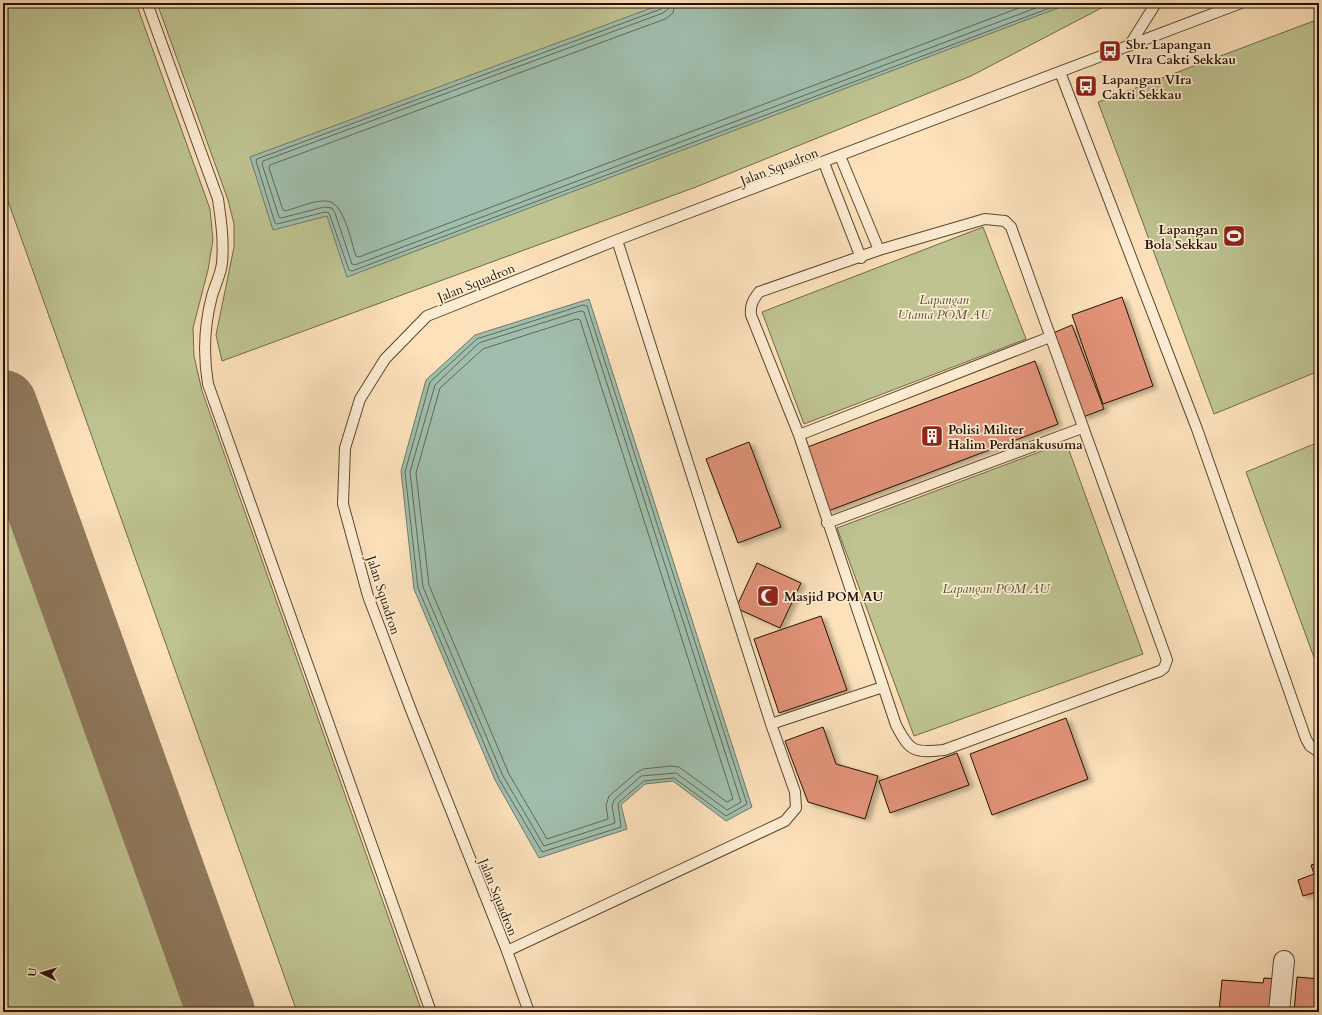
<svg xmlns="http://www.w3.org/2000/svg" width="1322" height="1015" font-family="Cardo,serif">
	<style>
		.green { fill: #bec391; stroke: #716a48 }
		.water { fill: #a0bead; stroke: #6e7968 }
		.lines { fill: none; stroke-linecap: round; stroke-linejoin: round }
		.shore { stroke: #626856; stroke-width: 1 }
		.taxiway { stroke: #907a5e; stroke-width: 68 }
		.building { fill: #e2937a; stroke: #241200; filter: url(#shadow) }
		.lane-casing { stroke: #5a462f; stroke-width: 12 }
		.street-casing { stroke: #5a462f; stroke-width: 22 }
		.lane { stroke: #fdecd3; stroke-width: 10 }
		.street { stroke: #fdecd3; stroke-width: 20 }
		.labels { text-anchor: middle; stroke-width: 3.5; stroke-linejoin: round; paint-order: stroke }
		.poi-label { font-size: 13px; font-weight: bold; fill: #241200; stroke: #fdecd3; text-anchor: start }
		.street-label { font-size: 13px; fill: #241200; stroke: #fdecd3 }
		.park-label { font-size: 13px; font-style: italic; fill: #5a5033; stroke: #fdecd3 }
	</style>
	<defs>
		<filter id="shadow"><feDropShadow dx="4.5" dy="2.5" stdDeviation="2" flood-color="#0004"/></filter>
	</defs>
	<rect width="100%" height="100%" fill="#fce1bb"/>
	<filter id="stains"><feTurbulence type="fractalNoise" baseFrequency=".005" numOctaves="4"/><feColorMatrix values="0 0 0 0 .2 0 0 0 0 .09 0 0 0 0 .02 0 0 0 .5 -.17"/></filter>
	<radialGradient id="worn" r=".72"><stop offset=".6" stop-color="#630" stop-opacity="0"/><stop offset="1" stop-color="#630" stop-opacity=".3"/></radialGradient>
	<path class="green" d="M3,3H136L210,209L213,240L208,270L193,328L194,356L202,391L422,1012H297L3,187Z
		M157,3H1111L971,76L696,187L222,361L216,335L234,247V224L228,200Z
		M1319,19V371L1214,414L1098,102Z
		M983,227L1026,339L804,424L762,312Z
		M3,407L220,1012H3Z
		M1066,442L1143,654L914,736L837,528Z
		M1319,442V671L1246,472Z"/>
	<path class="water" d="M665,3H1071L347,277L327,216L273,230L250,157Z
		M589,299L752,807L726,821L673,781L645,784L621,805L627,829L539,858L495,780L414,589L401,471L426,380L475,335Z"/>
	<g class="lines">
		<path class="shore" d="M664,3L661,9L257,159L256,161L275,223L277,224L325,212L329,213L349,270L352,271L1063,3
			M669,3L668,9L663,13L263,161L262,164L279,217L281,218L324,207L332,208L335,213L352,264L355,265L1049,3
			M675,3L673,13L665,19L270,165L269,168L283,210L285,211C297,208 314,200 327,201C344,202 351,242 356,256L359,257L1032,3
			M584,305L587,306L747,804L726,816L674,778L644,781L618,803L621,827L542,852L499,779L418,588L405,472L430,382L477,339Z
			M581,311L584,312L741,802L727,810L676,773L641,776L614,800L612,806L615,823L544,846L503,776L423,587L410,472L435,385L479,343Z
			M577,319L580,320L733,799L727,802L679,767L671,766L643,769L636,773L609,796L606,805L608,819L547,839L509,774L429,585L416,473L440,388L483,349Z"/>
		<path class="taxiway" d="M3,404L221,1012"/>
	</g>
	<path class="building" d="M1122,297L1153,386L1103,404L1072,315Z
		M1072,325L1104,409L1083,417L1051,334Z
		M1035,361L1058,424L828,511L805,448Z
		M749,442L781,527L738,543L706,459Z
		M757,563L801,583L780,628L736,608Z
		M821,616L847,690L779,713L754,639Z
		M1066,718L1088,779L992,815L970,754Z
		M823,727L836,764L878,776L865,819L808,802L785,741Z
		M957,753L969,785L890,813L879,781Z
		M1319,863V891L1303,896L1298,880L1314,874L1311,865Z
		M1297,977L1319,979V1012H1294Z
		M1264,978L1278,979L1276,1010L1266,1009L1265,1012H1219L1222,980L1263,983Z"/>
	<g class="lines">
		<g class="lane-casing">
			<path id="lane" d="M147,3L218,199C221,220 224,241 222,263C221,274 215,285 212,296C204,326 203,354 208,384L431,1012
				M1129,46L1156,3
				M1060,72L1197,429L1306,739L1310,746L1319,752
				M840,156L879,250
				M824,163L861,258
				M985,219L1005,221L1011,227L1167,660L1164,668L1160,671L944,750C914,753 910,752 896,725L799,435L751,315C750,305 753,300 759,292L879,250Z
				M799,435L1050,337
				M827,523L1082,428
				M771,724L883,687
				M507,951L785,821L796,808L795,792L771,724L617,240
				M529,1012L507,951L411,710L368,596L343,504L345,448L360,399L385,359L427,316L617,240L1241,3"/>
		</g>
		<g class="street-casing">
			<path id="street" d="M1279,1012L1284,961"/>
		</g>
		<use href="#lane" class="lane"/>
		<use href="#street" class="street"/>
	</g>
	<defs>
		<g id="bus-square" transform="scale(1.15)"><rect x="-9" y="-9" width="18" height="18" rx="4" fill="#8f2418" stroke="#fdecd3"/><path d="M-5-6H5V4H4V6H2V4H-2V6H-4V4H-5ZM-3.5-4V0h7V-4ZM-3.5 1.2v1.5H-2V1.2ZM2 1.2v1.5H3.5V1.2Z" fill="#fff"/></g>
		<g id="stadium-square" transform="scale(1.15)"><rect x="-9" y="-9" width="18" height="18" rx="4" fill="#8f2418" stroke="#fdecd3"/><path d="M0-5a6.5 5 0 1 0 0 10a6.5 5 0 1 0 0-10ZM-3.5-1.8h7v3.6h-7Z" fill="#fff"/></g>
		<g id="building-square" transform="scale(1.15)"><rect x="-9" y="-9" width="18" height="18" rx="4" fill="#8f2418" stroke="#fdecd3"/><path d="M-4-6H4V6H1V3H-1V6H-4ZM-2.5-4.3h1.7v1.8h-1.7ZM.8-4.3h1.7v1.8H.8ZM-2.5-1h1.7V.8h-1.7ZM.8-1h1.7V.8H.8Z" fill="#fff"/></g>
		<g id="mosque-square" transform="scale(1.15)"><rect x="-9" y="-9" width="18" height="18" rx="4" fill="#8f2418" stroke="#fdecd3"/><path d="M3.5-4.9A6 6 0 1 0 3.5 4.9A5 5 0 1 1 3.5-4.9Z" fill="#fff"/></g>
	</defs>
	<g fill-rule="evenodd">
		<use href="#bus-square" x="1110" y="51"/>
		<use href="#bus-square" x="1086" y="86"/>
		<use href="#stadium-square" x="1234" y="236"/>
		<use href="#building-square" x="932" y="436"/>
		<use href="#mosque-square" x="768" y="596"/>
	</g>
	<g class="labels">
		<g class="poi-label">
			<text x="1126" y="49">Sbr. Lapangan<tspan x="1126" dy="15">VIra Cakti Sekkau</tspan></text>
			<text x="1102" y="84">Lapangan VIra<tspan x="1102" dy="15">Cakti Sekkau</tspan></text>
			<text x="1218" y="234" text-anchor="end">Lapangan<tspan x="1218" dy="15">Bola Sekkau</tspan></text>
			<text x="948" y="434">Polisi Militer<tspan x="948" dy="15">Halim Perdanakusuma</tspan></text>
			<text x="784" y="601">Masjid POM AU</text>
		</g>
		<g class="street-label">
			<text transform="translate(779 166) rotate(-21)" y="5">Jalan Squadron</text>
			<text transform="translate(476 282) rotate(-22)" y="5">Jalan Squadron</text>
			<text transform="translate(384 595) rotate(72)" y="5">Jalan Squadron</text>
			<text transform="translate(499 897) rotate(68)" y="5">Jalan Squadron</text>
		</g>
		<g class="park-label">
			<text x="944" y="304">Lapangan<tspan x="944" dy="15">Utama POM AU</tspan></text>
			<text x="996" y="593">Lapangan POM AU</text>
		</g>
	</g>
	<rect width="1322" height="1015" fill="none" stroke="#fce1bb" stroke-width="16"/>
	<rect x="4" y="4" width="1314" height="1007" fill="none" stroke="#241200" stroke-width="2"/>
	<rect x="8" y="8" width="1306" height="999" fill="none" stroke="#241200"/>
	<g transform="translate(42 973) rotate(275)" stroke="#fdecd3" stroke-width="3" paint-order="stroke">
	<path d="M0-3L7 15L0 10L-7 15Z" fill="#241200"/>
	<text y="-6" font-size="11" font-weight="bold" text-anchor="middle" fill="#241200">U</text>
	</g>
	<rect width="100%" height="100%" filter="url(#stains)"/>
	<rect width="100%" height="100%" fill="url(#worn)"/>
</svg>
